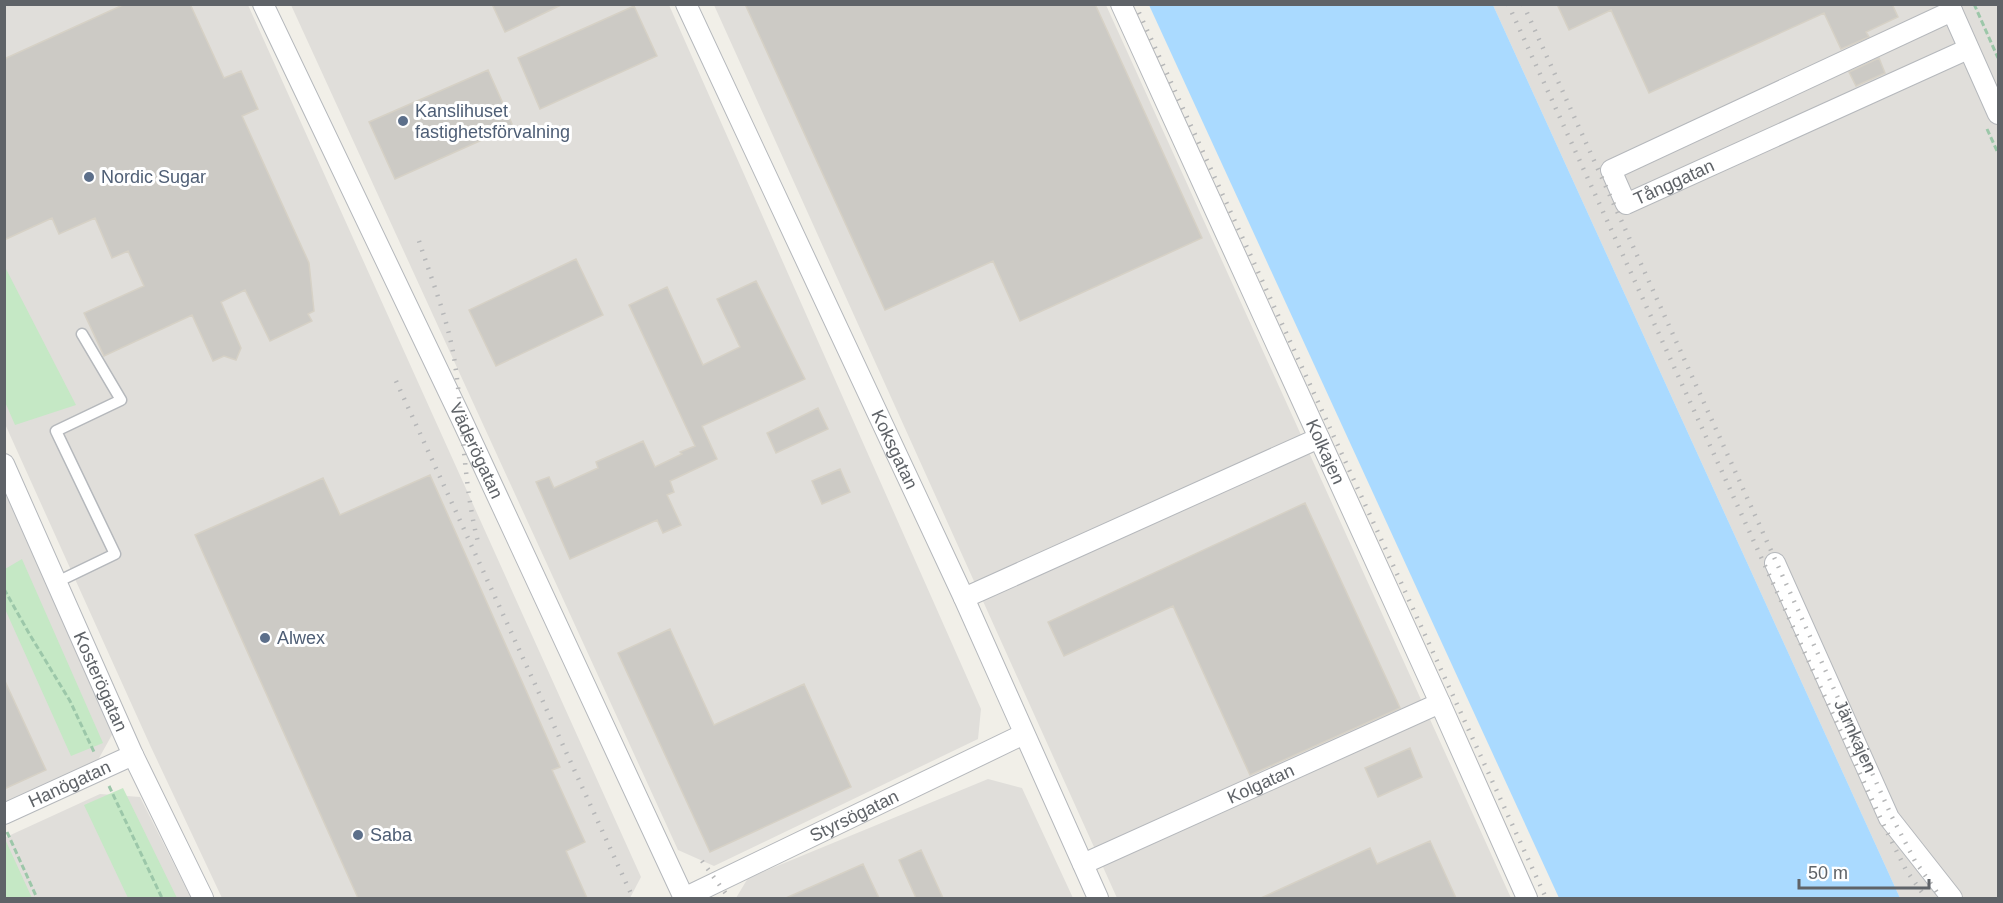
<svg xmlns="http://www.w3.org/2000/svg" width="2003" height="903" font-family="Arial,sans-serif">
	<style>
		.industrial { fill: #e0deda }
		.green { fill: #c5e8c5 }
		.water { fill: #aadaff }
		.building { fill: #cccac5; stroke: #d6d1c6; stroke-width: 1.5 }
		.lines { fill: none; stroke-linecap: round; stroke-linejoin: round }
		.service-casing { stroke: #b5b8bc; stroke-width: 13 }
		.minor-casing { stroke: #b5b8bc; stroke-width: 22 }
		.path { stroke: #9cc7a9; stroke-width: 3; stroke-dasharray: 6 3; stroke-linecap: butt }
		.service { stroke: #fff; stroke-width: 10 }
		.minor { stroke: #fff; stroke-width: 20 }
		.rail { stroke: #b6b7b8; stroke-width: 4.5; stroke-dasharray: 1.5 8; stroke-linecap: butt }
		.service-dot { fill: #5c6f8a; stroke: #fff; stroke-width: 2 }
		.labels { text-anchor: middle; stroke-width: 6; stroke-linejoin: round; paint-order: stroke }
		.service-label { font-size: 18px; fill: #4e5e75; stroke: #fff; text-anchor: start }
		.street-label { font-size: 18px; fill: #5f6368; stroke: #fff }
	</style>
	<rect width="100%" height="100%" fill="#f1efe8"/>
	<path class="industrial" d="M4,5H248L641,877L630,898H222L150,745L5,424Z
		M291,5H669L981,709L978,739L714,866L678,850Z
		M714,5H1106L1511,898H1117Z
		M1493,5H1998V898H1900Z
		M4,490L113,733L94,767L4,806Z
		M988,779L1022,788L1073,898H736L748,878Z
		M100,794L140,797L191,898H5L4,838Z"/>
	<path class="green" d="M4,265L76,405L15,425L5,402Z
		M22,559L103,743L71,756L5,609V569Z
		M123,788L177,898H128L84,805Z
		M5,839L32,898H5Z"/>
	<path class="water" d="M1149,5H1493L1900,898H1559Z"/>
	<path class="building" d="M125,4H190L224,78L241,71L258,109L242,116L309,263L314,311L308,314L312,321L270,341L245,290L221,302L241,348L236,360L224,356L213,361L192,315L104,356L84,313L144,286L128,251L112,258L95,218L59,234L52,218L4,240V59Z
		M492,4H563L505,32Z
		M745,4H1095L1202,238L1020,321L993,261L885,310Z
		M1557,4H1892L1898,17L1866,32L1869,37L1841,49L1824,13L1649,93L1611,10L1569,30Z
		M634,6L657,56L540,109L518,58Z
		M1879,58L1885,73L1856,86L1849,72Z
		M488,70L513,126L395,179L369,122Z
		M576,259L603,315L496,366L469,310Z
		M756,281L805,379L702,426L717,459L670,481L674,492L667,495L681,525L663,533L657,520L570,559L536,482L549,477L554,488L598,468L596,462L643,441L655,467L682,454L680,452L695,446L629,305L667,287L703,365L740,347L717,299Z
		M818,408L828,429L776,453L767,433Z
		M840,469L850,492L822,504L812,481Z
		M430,475L560,767L552,770L585,842L566,851L587,898H358L195,535L323,478L340,515Z
		M1305,503L1400,708L1250,775L1173,606L1064,656L1048,622Z
		M670,629L714,725L804,684L851,787L710,852L618,653Z
		M4,679L46,770L4,789Z
		M1410,748L1422,777L1378,797L1365,768Z
		M1430,841L1456,898H1261L1370,848L1377,864Z
		M921,850L943,898H916L899,860Z
		M863,864L879,898H786Z"/>
	<g class="lines">
		<g class="service-casing">
			<path id="service" d="M57,582L115,554L56,431L121,400L82,334"/>
		</g>
		<g class="minor-casing">
			<g id="minor">
				<path id="s1" d="M263,4L461,418L684,898"/>
				<path id="s2" d="M686,4L964,598L1098,898"/>
				<path id="s3" d="M1121,4L1440,703L1527,898"/>
				<path d="M1949,4L1998,114"/>
				<path id="s4" d="M1952,11L1611,170L1626,204L1968,49"/>
				<path id="s5" d="M4,464L133,755L203,898"/>
				<path d="M1775,563L1889,818L1952,898"/>
				<path d="M964,598L1319,438"/>
				<path id="s6" d="M4,814L133,755"/>
				<path id="s7" d="M1083,864L1440,703"/>
				<path id="s8" d="M684,898L1024,734"/>
			</g>
		</g>
		<path class="path" d="M1974,4L1998,58
			M1987,129L1998,153
			M4,589L30,635L70,701L94,752
			M109,786L162,898
			M7,832L37,898"/>
		<use href="#service" class="service"/>
		<use href="#minor" class="minor"/>
		<g class="rail">
			<path d="M1135,4L1546,898"/>
			<path d="M1508,4L1885,828L1906,870L1926,898"/>
			<path id="s9" d="M1523,4L1892,817L1915,861L1941,898"/>
			<path d="M419,241C432,281 449,322 455,364C464,425 463,486 479,546"/>
			<path d="M396,381L633,898"/>
			<path d="M702,861L729,898"/>
		</g>
	</g>
	<g class="service-dot">
		<circle cx="403" cy="121" r="6"/>
		<circle cx="89" cy="177" r="6"/>
		<circle cx="265" cy="638" r="6"/>
		<circle cx="358" cy="835" r="6"/>
	</g>
	<g class="labels">
		<g class="service-label">
			<text x="415" y="117">Kanslihuset<tspan x="415" dy="21">fastighetsförvalning</tspan></text>
			<text x="101" y="183">Nordic Sugar</text>
			<text x="277" y="644">Alwex</text>
			<text x="370" y="841">Saba</text>
		</g>
		<g class="street-label">
			<text dy="6" stroke="none"><textPath href="#s4" startOffset="466">Tånggatan</textPath></text>
			<text dy="6" stroke="none"><textPath href="#s1" startOffset="495">Väderögatan</textPath></text>
			<text dy="6" stroke="none"><textPath href="#s2" startOffset="492">Koksgatan</textPath></text>
			<text dy="6" stroke="none"><textPath href="#s3" startOffset="492">Kolkajen</textPath></text>
			<text dy="6" stroke="none"><textPath href="#s5" startOffset="238">Kosterögatan</textPath></text>
			<text dy="6" stroke="none"><textPath href="#s9" startOffset="804">Järnkajen</textPath></text>
			<text dy="6" stroke="none"><textPath href="#s7" startOffset="195">Kolgatan</textPath></text>
			<text dy="6" stroke="none"><textPath href="#s6" startOffset="72">Hanögatan</textPath></text>
			<text dy="6" stroke="none"><textPath href="#s8" startOffset="189">Styrsögatan</textPath></text>
		</g>
	</g>
	<rect width="2003" height="903" fill="none" stroke="#5f6368" stroke-width="12"/>
	<path d="M1799 879v9h130v-9" fill="none" stroke="#5f6368" stroke-width="3"/>
	<text x="1808" y="879" font-size="18" fill="#5f6368" stroke="#ffffff" stroke-width="4.5" paint-order="stroke">50 m</text>
</svg>
